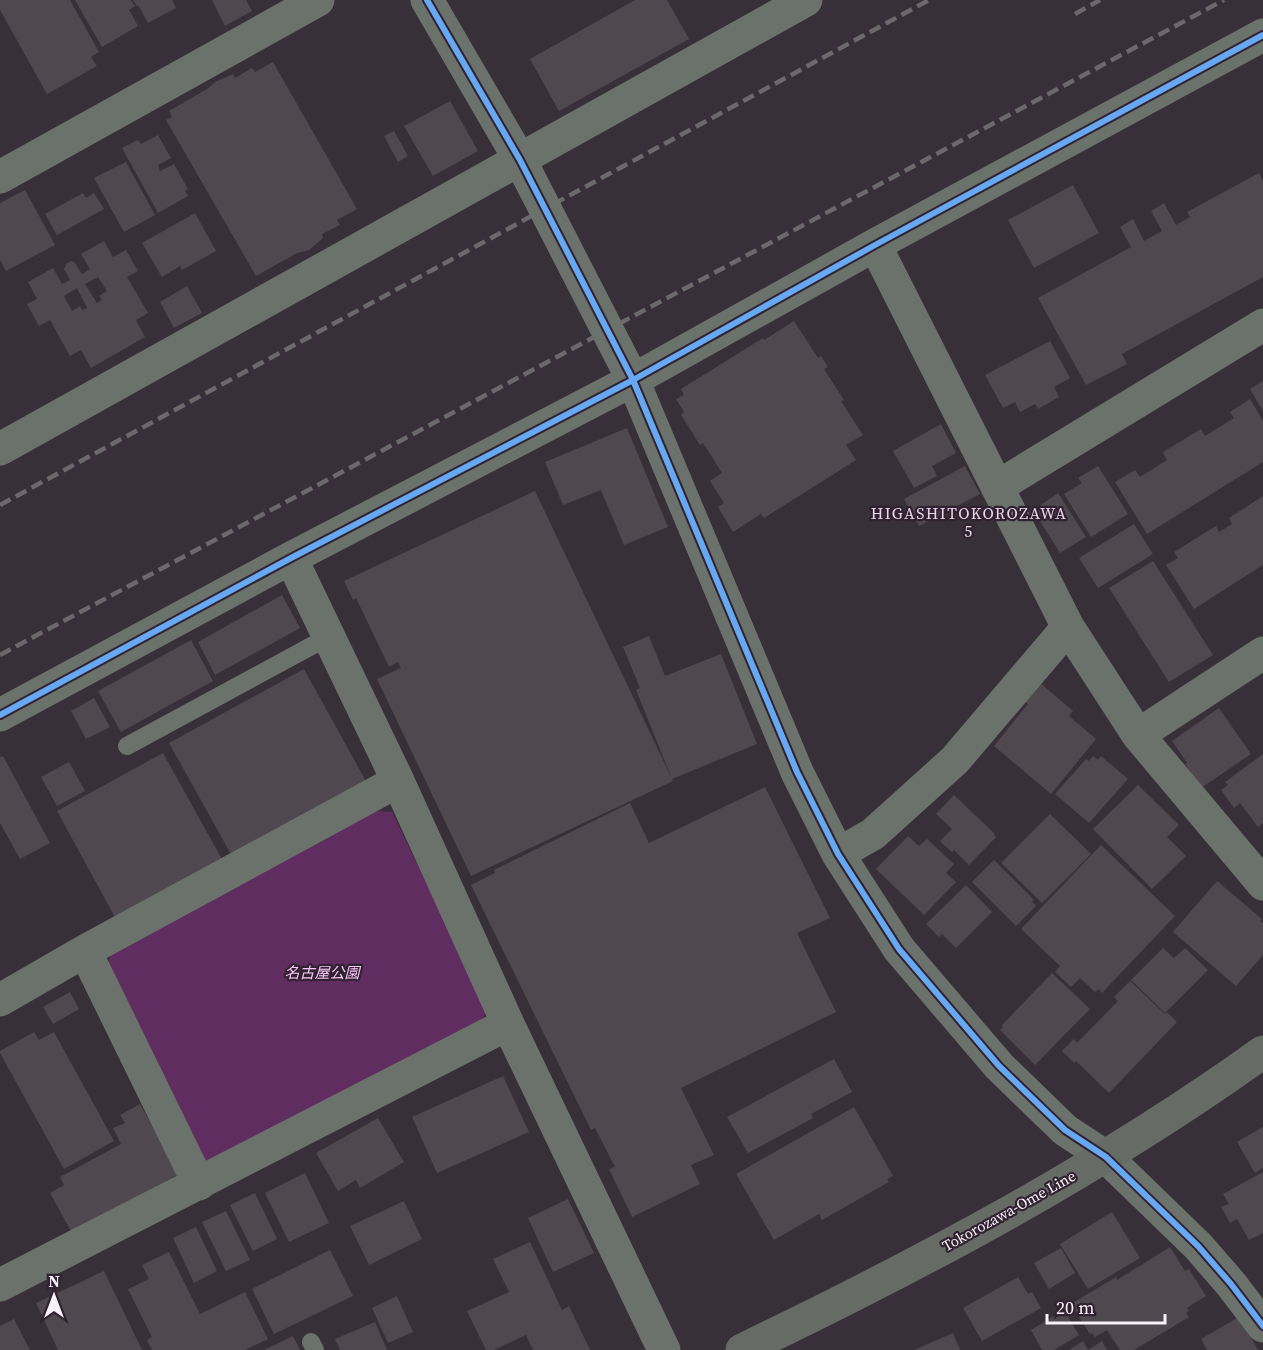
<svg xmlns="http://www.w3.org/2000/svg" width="1263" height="1350" font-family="'Source Serif 4','Noto Sans JP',serif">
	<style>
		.green { fill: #602d61 }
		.building { fill: #4f484f; fill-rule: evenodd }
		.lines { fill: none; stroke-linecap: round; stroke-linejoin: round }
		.service { stroke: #6b726b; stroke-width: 18 }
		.minor { stroke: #6b726b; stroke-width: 33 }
		.secondary { stroke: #666b66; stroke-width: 33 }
		.rail { stroke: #6b696b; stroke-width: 4.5; stroke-dasharray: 12 6; stroke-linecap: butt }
		.minor-bridge { stroke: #6b726b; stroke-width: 33 }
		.cycleway-casing { stroke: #312231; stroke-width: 10 }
		.cycleway { stroke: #66a8f1; stroke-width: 6 }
		.labels { text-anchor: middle; stroke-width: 4.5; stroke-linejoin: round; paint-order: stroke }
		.park-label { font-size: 15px; font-style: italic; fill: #f8c5f8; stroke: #312231 }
		.street-label { font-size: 15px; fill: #faf0fa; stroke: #312231 }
		.neighbourhood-label { font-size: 16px; letter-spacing: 1.5px; fill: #ead5e9; stroke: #312231 }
	</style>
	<rect width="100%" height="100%" fill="#383038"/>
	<path class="green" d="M372,811L392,812L487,1009L481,1024L211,1163L195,1158L106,968L112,952Z"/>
	<path class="building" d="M0,0H70L99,52L91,57L97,66L47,94L0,10Z
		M75,0H131L135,6L129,10L138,26L102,47Z
		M133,0H172L176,8L148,23L138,5L137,6Z
		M212,0H246L252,11L225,26Z
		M635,0H667L689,39L559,111L530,59Z
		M273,62L357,209L337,220L340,225L322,234L323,238L309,250L297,253L256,276L166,120L172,117L169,111L207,89L215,82L233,74L235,78L252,68L255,72Z
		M450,101L478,151L433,176L404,126Z
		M394,131L408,156L398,162L384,136Z
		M158,135L171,158L158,165L160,171L174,164L188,189L185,191L188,196L158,213L122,148L138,140L141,144Z
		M126,162L155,215L124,232L94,178Z
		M1259,173L1263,181V277L1122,354L1127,364L1086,385L1038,298L1131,247L1120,227L1133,219L1144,241L1162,231L1151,211L1164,203L1176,225L1190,217L1187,212Z
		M1073,185L1099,233L1034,268L1008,220Z
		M25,190L55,245L6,271L0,260V203Z
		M83,193L86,198L94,193L104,209L57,235L45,214Z
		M195,213L216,251L182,270L180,266L162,277L142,243Z
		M104,241L113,257L126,250L138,271L127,277L148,313L136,320L145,337L91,368L81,350L70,356L50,320L39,326L27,304L37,299L28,282L53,268L62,284L70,280L64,269L67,263L72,261L75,263L82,274L90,269L81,254ZM98,277L107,291L99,296L102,300L97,303L85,284ZM77,288L87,308L82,310L80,306L72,311L64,296Z
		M187,286L202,313L174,328L160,302Z
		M794,321L818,358L821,356L828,367L824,369L844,400L841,401L863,435L846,445L856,460L764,518L761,514L733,532L718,507L724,503L710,481L722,473L703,443L700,445L681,415L684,412L676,399L684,395L681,389L763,338L764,340Z
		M1050,341L1070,378L1054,387L1059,397L1038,409L1035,404L1020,412L1015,402L1003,408L985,375Z
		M1263,381V411L1250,389Z
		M1250,399L1263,421V462L1147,534L1115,482L1135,470L1140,477L1167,460L1163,452L1201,429L1205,436L1234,418L1230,412Z
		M941,424L956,453L932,466L937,476L914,488L893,451Z
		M627,428L668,527L624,545L601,490L563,505L545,462Z
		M965,466L980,494L919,526L904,499Z
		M1098,466L1128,514L1091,537L1064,494L1082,483L1078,478Z
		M535,491L673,781L471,876L377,679L401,668L398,662L389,667L356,598L353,600L344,581Z
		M1058,493L1086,537L1060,553L1037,516L1038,507Z
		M1263,496V565L1194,609L1166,565L1178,558L1174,552L1216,526L1219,532L1232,524L1229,518Z
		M1134,524L1153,554L1098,588L1079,558Z
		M1153,561L1213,655L1169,682L1109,588Z
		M282,595L300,628L215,675L198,642Z
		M649,636L665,676L721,654L757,744L672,779L636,690L640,688L623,647Z
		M191,640L213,681L121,732L98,691Z
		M304,669L367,783L232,856L169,743Z
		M1039,682L1073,711L1069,716L1096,739L1051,794L994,746L1028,704L1024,700Z
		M94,698L110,727L86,739L71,711Z
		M1219,708L1251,754L1201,788L1185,764L1187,763L1172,741Z
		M163,753L223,861L116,919L57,811Z
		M1263,754V823L1258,827L1240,803L1234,808L1221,790L1228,785L1225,782Z
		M3,756L50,843L20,859L0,823V757Z
		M1093,756L1098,760L1101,756L1128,779L1089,823L1055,794L1086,759L1089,761Z
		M69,762L85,791L57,806L41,777Z
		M1138,785L1179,825L1167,837L1186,856L1152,889L1093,829Z
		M765,787L830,918L797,933L836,1012L681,1088L714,1155L691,1165L700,1184L632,1217L609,1169L615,1167L595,1128L591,1130L471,885L495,873L494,870L630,803L649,843Z
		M954,795L995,834L994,835L996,837L969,865L954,850L952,852L940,841L952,829L936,814Z
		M1050,814L1091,854L1042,903L1001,863Z
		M908,836L919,846L927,839L954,864L946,873L956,882L924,915L876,869Z
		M1101,845L1175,916L1102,993L1099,989L1095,992L1080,978L1071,987L1055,972L1060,966L1021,929Z
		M994,860L1034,900L1032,902L1036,906L1016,926L972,882Z
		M1217,881L1262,919L1260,921L1263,923V955L1236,986L1173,932Z
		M966,885L992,912L956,948L942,934L939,937L926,924Z
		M1163,948L1174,958L1185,948L1208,970L1165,1013L1131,980Z
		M1052,973L1090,1009L1035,1065L1000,1030L1003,1027L1001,1026Z
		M1130,981L1165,1014L1167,1012L1177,1022L1109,1093L1076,1061L1074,1063L1062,1051L1074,1039L1077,1043L1118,1001L1114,997Z
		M70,992L79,1009L53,1024L43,1007Z
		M34,1032L39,1040L54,1032L114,1141L64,1169L0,1053V1051Z
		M834,1059L852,1092L811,1114L813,1118L748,1153L727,1117Z
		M503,1076L529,1132L437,1173L412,1117Z
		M140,1104L179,1174L72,1233L50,1193L64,1185L60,1177L121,1144L113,1128L125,1123L120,1115Z
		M854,1107L893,1176L887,1179L889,1182L822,1220L819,1214L774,1240L736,1174Z
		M378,1118L404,1162L360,1188L356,1180L338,1191L316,1153Z
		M1263,1127V1168L1255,1173L1237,1142Z
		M1263,1172V1233L1249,1240L1237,1219L1230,1223L1221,1207L1229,1204L1223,1194Z
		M305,1173L329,1223L289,1242L265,1193Z
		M255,1193L277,1239L253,1251L230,1205Z
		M568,1199L594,1253L553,1272L528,1218Z
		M404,1201L422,1239L369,1265L350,1226Z
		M226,1211L250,1260L226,1271L202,1222Z
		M1112,1212L1140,1258L1088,1289L1060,1244Z
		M196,1227L217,1271L194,1283L173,1238Z
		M530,1242L562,1310L569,1306L590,1350H533L526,1335L494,1350H486L467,1311L509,1292L493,1259Z
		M1170,1247L1185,1271L1189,1269L1206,1296L1187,1308L1189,1311L1186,1313L1189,1317L1134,1350H1120L1107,1330L1095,1337L1092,1333L1090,1334L1071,1304L1116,1277L1117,1280Z
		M1061,1248L1075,1273L1049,1289L1034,1263Z
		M330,1250L353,1296L274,1334L252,1289Z
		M169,1252L200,1314L245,1292L268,1339L245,1350H152L147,1340L152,1337L128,1289L149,1279L142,1265Z
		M104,1271L142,1350H58L36,1303Z
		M1018,1277L1028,1294L1032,1292L1041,1308L982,1341L963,1308Z
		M397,1296L413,1332L388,1343L372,1308Z
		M1064,1310L1079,1335L1054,1350H1042L1031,1330Z
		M1239,1317L1258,1350H1207L1201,1339Z
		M14,1319L30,1350H0V1326Z
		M375,1322L387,1350H340L335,1339Z
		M953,1333L960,1350H914Z
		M293,1336L300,1350H264Z
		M1083,1341L1088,1350L1102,1341L1107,1350H1069Z"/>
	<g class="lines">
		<path class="service" d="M127,746L328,637
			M311,1342L315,1350"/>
		<path class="minor" d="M427,0L520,160
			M0,177L318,0
			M875,245L1068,627L1138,735L1263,884
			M633,380L797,772L838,854L899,949L999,1066L1065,1130L1106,1157L1198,1246L1231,1284L1263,1326
			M0,449L806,0
			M997,487L1263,325
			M291,558L398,781L508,1024L664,1350
			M0,715L291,558L633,380L875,245L1263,35
			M1138,735L1263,653
			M838,854L873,834L955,760L1068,627
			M85,951L199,1184
			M0,1000L85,951L398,781
			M0,1285L508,1024"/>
		<path class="secondary" d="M742,1350C923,1263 1100,1169 1263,1052"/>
		<path class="rail" d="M1075,14L1100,0
			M0,505L929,0
			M0,655L1224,0"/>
		<path class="minor-bridge" d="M520,160L633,380"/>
		<g class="cycleway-casing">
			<path id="cycleway" d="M427,0L520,160L633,380L797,772L838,854L899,949L999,1066L1065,1130L1106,1157L1198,1246L1231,1284L1263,1326
				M0,715L291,558L633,380L875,245L1263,35"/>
		</g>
		<use href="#cycleway" class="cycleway"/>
	</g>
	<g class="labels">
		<g class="park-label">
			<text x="322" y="978">名古屋公園</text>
		</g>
		<g class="street-label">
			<text transform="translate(1009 1211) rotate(-29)" y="5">Tokorozawa-Ome Line</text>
		</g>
		<g class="neighbourhood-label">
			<text x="969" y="519">HIGASHITOKOROZAWA<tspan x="969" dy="18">5</tspan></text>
		</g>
	</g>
	<g transform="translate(54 1296)" stroke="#312231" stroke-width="4.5" paint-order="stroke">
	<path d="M0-4.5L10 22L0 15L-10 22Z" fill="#faf0fa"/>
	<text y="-9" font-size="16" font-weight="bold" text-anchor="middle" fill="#faf0fa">N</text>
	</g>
	<path d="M1047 1314v9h118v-9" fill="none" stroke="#faf0fa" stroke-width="3"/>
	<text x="1056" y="1314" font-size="18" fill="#faf0fa" stroke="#312231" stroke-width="4.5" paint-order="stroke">20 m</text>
</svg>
